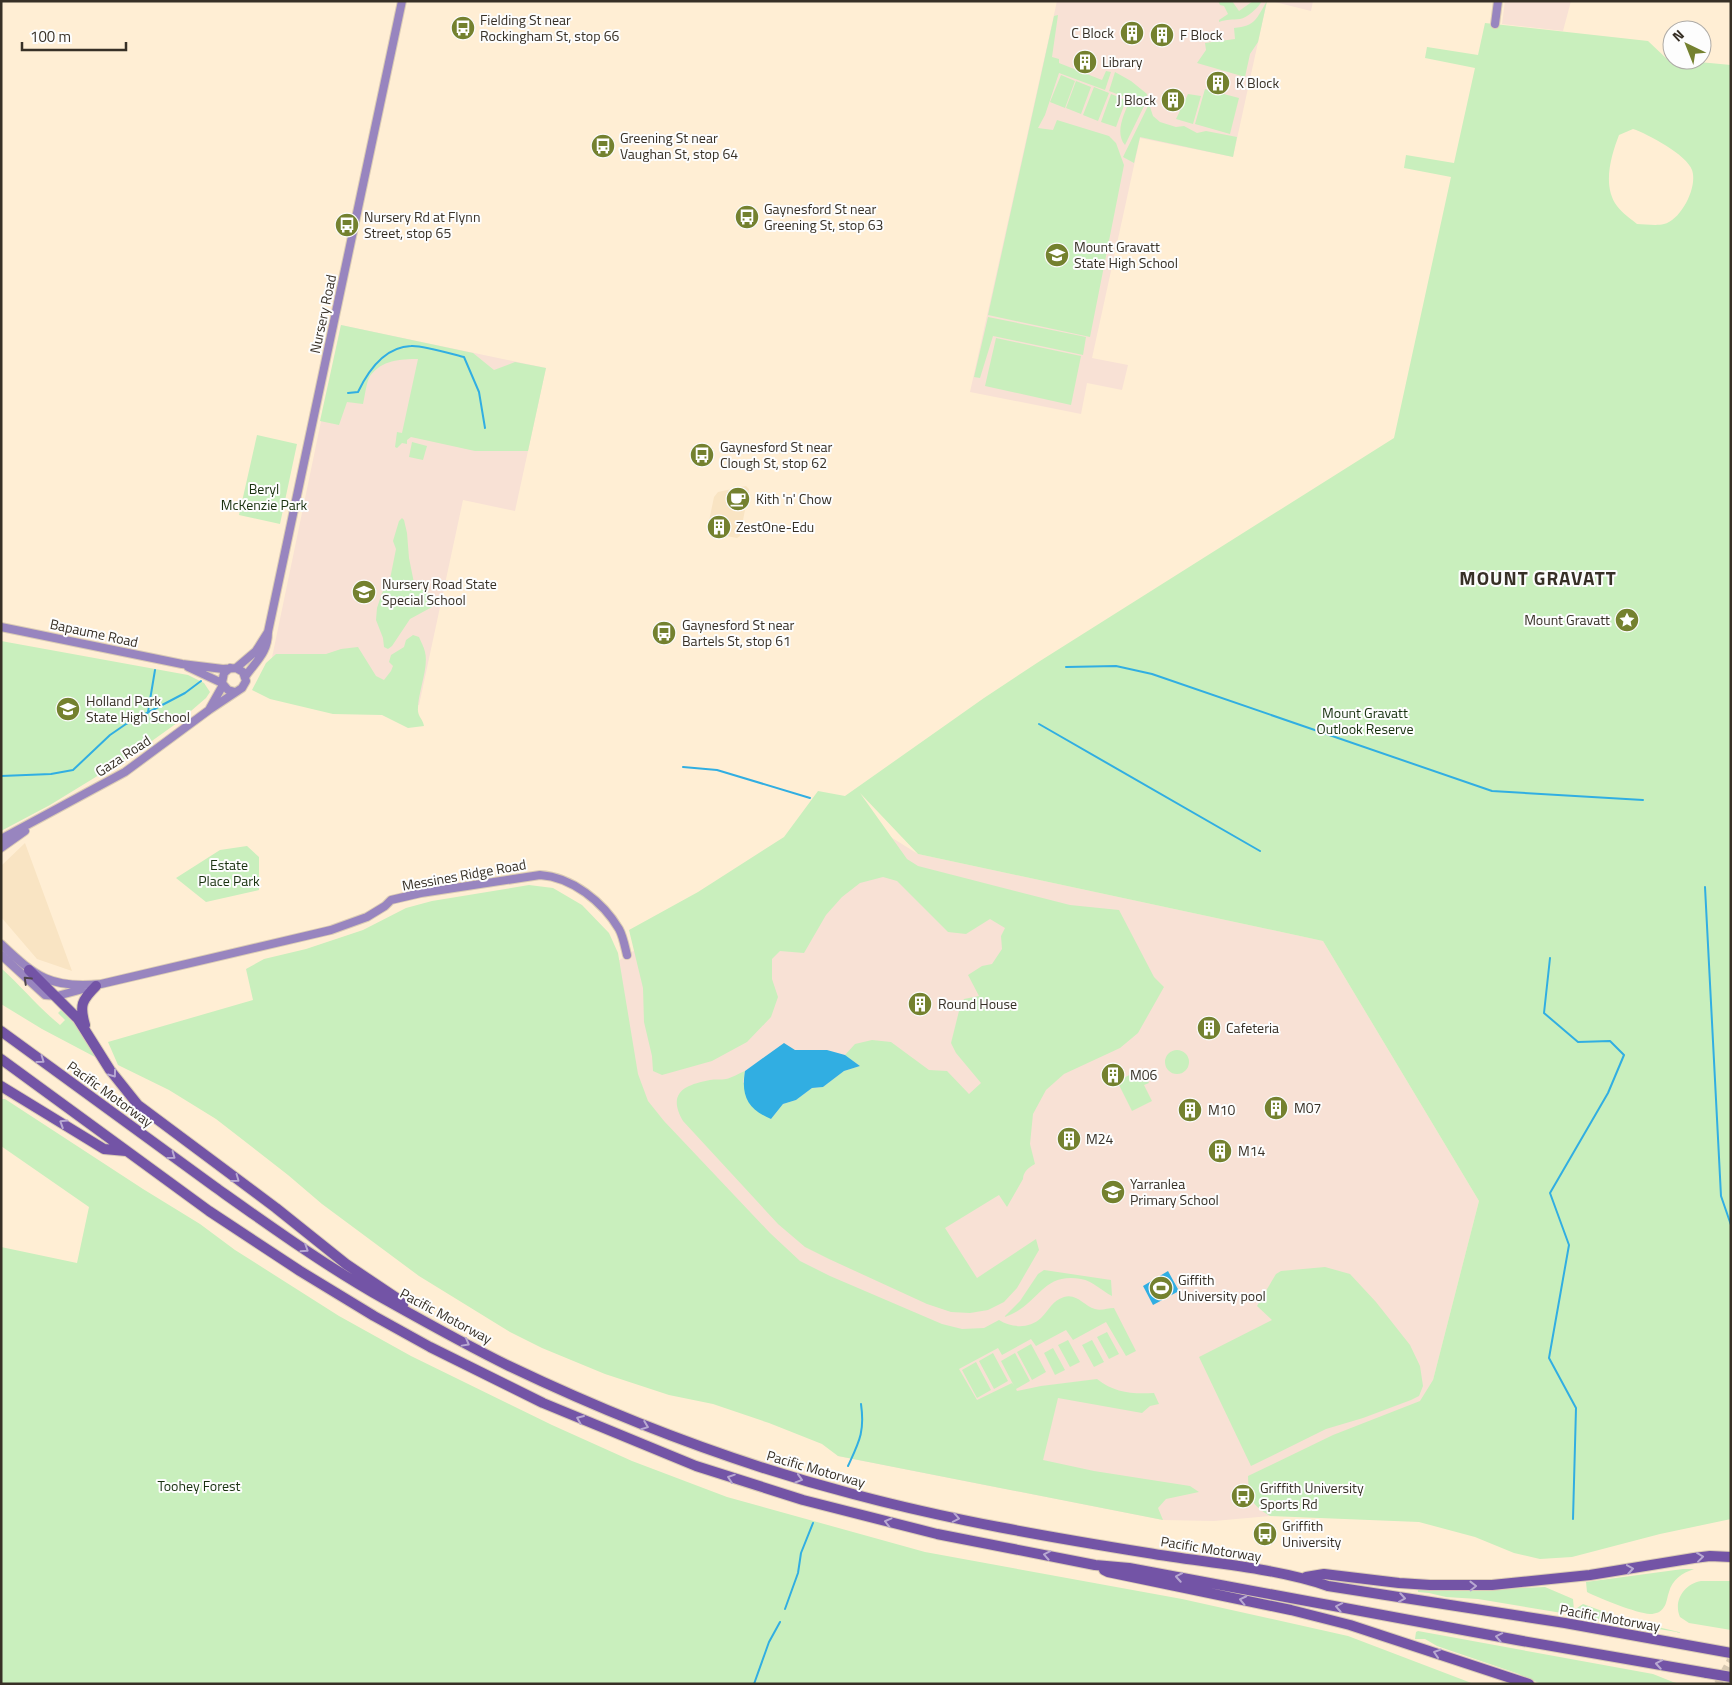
<svg xmlns="http://www.w3.org/2000/svg" width="1732" height="1685" font-family="'Titillium Web',sans-serif">
	<style>
		.built { fill: #f9e4c3 }
		.education { fill: #f8e1d5 }
		.green { fill: #c9efbd; fill-rule: evenodd }
		.water { fill: #31aee2 }
		.lines { fill: none; stroke-linecap: round; stroke-linejoin: round }
		.stream { stroke: #31aee2; stroke-width: 2 }
		.secondary-tunnel { stroke: #d7c8b1; stroke-width: 8; stroke-dasharray: 8 4; stroke-linecap: butt }
		.secondary-casing { stroke: #dbccb5; stroke-width: 10 }
		.highway-casing { stroke: #dbccb5; stroke-width: 12 }
		.secondary { stroke: #9885bf; stroke-width: 8 }
		.highway { stroke: #7354a6; stroke-width: 10 }
		.highway-bridge-casing { stroke: #dbccb5; stroke-width: 12; stroke-linecap: butt }
		.highway-bridge { stroke: #7354a6; stroke-width: 10 }
		.oneway { stroke: #4f454c }
		.oneway2 { stroke: #b8a8d2 }
		.labels { text-anchor: middle; stroke-width: 4; stroke-linejoin: round; paint-order: stroke }
		.poi-label { font-size: 14px; fill: #373026; stroke: #fdfdfd; text-anchor: start }
		.street-label { font-size: 14px; fill: #373026; stroke: #fdfdfd }
		.park-label { font-size: 14px; fill: #19310f; stroke: #fdfdfd }
		.district-label { font-size: 19px; font-weight: bold; letter-spacing: 1px; fill: #373026; stroke: #fdfdfd }
	</style>
	<rect width="100%" height="100%" fill="#ffeed4"/>
	<path class="built" d="M746,486L749,489L740,536L737,538L711,533L708,526L714,497L718,492Z
		M25,843L72,971L37,959L1,917V866Z"/>
	<path class="education" d="M1057,1H1267L1233,157L1140,138L1092,358L1128,365L1122,390L1087,383L1081,414L970,392Z
		M1271,1H1313L1311,11Z
		M1505,1H1571L1563,31L1502,24Z
		M341,325L546,368L515,511L463,500L419,705L269,672Z
		M849,811L918,854L1323,941L1479,1201L1433,1380L1472,1434L1270,1516L1214,1521L1163,1520L838,1456L547,1007Z"/>
	<path class="green" d="M1218,1H1232L1239,11L1253,1H1262C1258,8 1247,18 1240,19C1232,20 1227,19 1219,22V20L1228,14L1224,6L1220,5Z
		M1267,1L1258,42L1250,54L1245,77L1197,63L1206,50L1205,43L1235,39L1234,28C1256,26 1256,19 1267,1Z
		M1058,15L1052,57L1059,59V63L1102,80L1106,71L1111,72L1105,90L1059,73L1045,115L1038,128L1053,130L1057,120L1109,136L1116,143L1124,165L1090,337L988,315L1054,16Z
		M1485,23L1648,41L1667,59L1731,65V1519L1660,1534L1572,1557L1540,1559L1514,1553L1475,1537L1419,1522L1270,1516C1250,1504 1249,1498 1248,1476L1333,1435L1420,1401L1433,1380L1479,1201L1323,941L918,854L860,793L907,859L918,866L1070,905L1119,910L1154,977L1164,987L1138,1033L1120,1048L1064,1074L1046,1090L1033,1114L1030,1144L1035,1164C1029,1167 1023,1172 1023,1179L1007,1207L999,1195L945,1228L977,1278L1036,1239L1039,1250L1017,1288L1004,1302L988,1310L970,1313L951,1312L927,1304L829,1259L805,1247L778,1224L683,1121C667,1093 684,1085 710,1080C715,1079 721,1080 726,1079C732,1078 739,1073 745,1071L743,1082L771,1119L783,1104L796,1100L812,1088L823,1087L844,1071L860,1066L845,1055L855,1044L872,1040L891,1042L929,1070L947,1071L969,1094L981,1083L956,1053L951,1043L960,1007L964,999L979,996L968,975L982,966L992,964L1002,949L1001,936L1005,928L990,919L966,934L948,932L897,881L883,877L860,883L842,897L826,915L804,953L780,951L772,959V979L778,997L771,1017L747,1042L712,1061L662,1075L653,1071L652,1056L644,1022L643,988L629,930L698,892L784,837L818,791L845,796L984,698L1040,661L1394,438L1451,177L1404,168L1406,155L1454,163L1475,68L1425,58L1427,47L1478,55ZM1633,129C1648,134 1687,155 1692,170C1698,187 1681,220 1664,224C1656,226 1645,224 1637,224C1631,219 1622,213 1617,206C1602,186 1611,156 1619,135Z
		M1115,72L1131,81L1147,94L1146,102L1125,145C1114,132 1125,113 1130,99L1109,91Z
		M1061,75L1075,81L1065,108L1050,102Z
		M1076,81L1091,87L1081,114L1066,108Z
		M1094,87L1109,93L1098,121L1083,115Z
		M1205,89L1239,98L1230,134L1195,124Z
		M1111,94L1126,100L1116,127L1101,122Z
		M1188,94L1201,96L1193,124L1176,119Z
		M1149,104L1153,116L1160,122L1176,127L1184,126L1197,133L1206,131L1237,137L1233,157L1140,137L1134,163L1123,157Z
		M988,317L1086,337L1083,355L993,336L980,378L974,377Z
		M341,325L473,353L494,370L515,362L546,368L528,451H475L411,437L407,440V444L402,443L397,448L395,447L397,432L402,433L418,359C400,359 382,360 370,376C366,383 365,396 363,404L347,402L339,425L320,421Z
		M996,338L1081,356L1071,405L985,386Z
		M257,435L297,444L280,524L239,515Z
		M412,442L427,446L423,460L409,457Z
		M402,518L404,520L407,533L409,558L414,583L431,597L432,607L410,619L392,646L388,649L384,647L383,638L376,620L377,608L382,593L390,579L396,549L393,541L399,521Z
		M413,635L419,637C421,642 424,647 425,652C429,667 418,693 418,708C417,716 423,719 424,726L408,728L382,715L333,714L270,699L252,690L266,663L276,654H326L341,649L358,647L376,676L384,680L391,671L393,666L389,662L391,655L404,647L406,640Z
		M1,641L188,675L204,683L210,692L206,698L177,723L135,753L50,805L1,831Z
		M247,846L259,857V890L206,902L176,878L220,850Z
		M529,885L553,888L582,905L609,933L618,953L638,1074L648,1101L664,1121L770,1233L800,1261L830,1276L942,1324L962,1329L984,1328L999,1320C1012,1328 1029,1329 1041,1318C1049,1310 1052,1301 1064,1297C1077,1293 1084,1306 1095,1309C1101,1311 1108,1308 1114,1308L1136,1351L1126,1356L1106,1322L1073,1340L1066,1330L1036,1346L1031,1339L1002,1355L998,1348L959,1369L977,1400L1012,1383L1014,1386L1001,1361L1015,1353L1030,1381L1016,1389L1017,1391L1041,1386L1097,1379C1115,1393 1131,1394 1154,1393L1159,1404L1150,1406L1142,1413L1058,1398L1043,1460L1094,1471L1190,1486L1199,1492L1166,1499L1158,1508L1163,1520L838,1456L822,1444L769,1423L713,1404L669,1395L605,1374L542,1348L510,1332L419,1276L322,1204L288,1175L216,1119L169,1090L118,1065L108,1042L253,1000L246,969L264,959L306,949L363,930L406,908L432,901Z
		M1,968C22,987 39,1008 60,1025L65,1020L58,1013L61,1010C77,1022 86,1040 95,1057L42,1029L1,1004Z
		M1165 1062a12 12 0 1 1 24 0a12 12 0 1 1-24 0Z
		M1142,1069L1149,1083L1144,1085L1152,1101L1132,1111L1117,1081Z
		M1,1099H5L143,1189L200,1224L235,1250L339,1316L411,1356L552,1425L632,1461L727,1497L925,1552L1182,1599L1348,1636L1474,1684H1V1247L77,1263L89,1207L1,1146Z
		M1325,1267L1350,1274L1376,1302L1410,1345L1420,1366L1423,1386L1419,1396L1411,1400L1363,1418L1326,1429L1251,1466L1199,1357L1272,1320L1257,1306L1276,1274L1281,1271Z
		M1044,1270L1111,1280L1112,1296C1102,1291 1093,1281 1081,1279C1040,1272 1039,1307 1004,1317L1020,1301L1038,1274Z
		M1107,1332L1119,1354L1109,1359L1097,1337Z
		M1068,1340L1080,1362L1070,1367L1058,1345Z
		M1092,1340L1104,1362L1094,1367L1082,1345Z
		M1031,1344L1046,1372L1032,1380L1017,1352Z
		M1053,1348L1065,1370L1055,1375L1044,1353Z
		M993,1353L1008,1381L994,1389L979,1361Z
		M976,1362L991,1390L977,1398L962,1370Z
		M1683,1569H1694C1682,1573 1672,1580 1669,1592C1667,1597 1667,1603 1664,1607C1661,1612 1656,1614 1650,1614C1636,1613 1601,1599 1587,1592L1586,1582Z
		M1701,1581H1731V1630L1689,1623L1680,1617C1673,1601 1684,1584 1701,1581Z
		M1545,1587L1573,1599L1574,1610L1583,1604L1624,1619L1683,1633L1478,1599L1446,1597L1429,1593L1418,1592V1589L1479,1590Z
		M1418,1631L1653,1674L1673,1682L1680,1684H1543L1527,1679L1519,1674L1437,1646L1425,1639H1415L1416,1632Z"/>
	<path class="water" d="M784,1043L795,1050H827L845,1055L860,1066L844,1071L823,1087L812,1088L796,1100L783,1104L771,1119C747,1109 741,1095 745,1071Z
		M1168,1271L1179,1291L1153,1305L1143,1286Z"/>
	<g class="lines">
		<path class="stream" d="M348,393L358,392C368,371 384,347 411,346C422,345 452,354 464,357L479,392L485,428
			M1066,667L1116,666L1152,674L1492,791L1643,800
			M148,712L155,670
			M1039,724L1260,851
			M683,767L717,770L810,798
			M1,776L51,774L73,770L110,735L126,724L185,693L201,681
			M1705,887L1721,1196L1731,1225
			M1550,958L1544,1013L1578,1042L1610,1041L1624,1055L1608,1093L1550,1193L1569,1245L1549,1358L1576,1408L1573,1519
			M848,1466C859,1442 865,1432 861,1404
			M785,1609L798,1573L801,1553L813,1523
			M754,1684L769,1642L780,1622"/>
		<path class="secondary-tunnel" d="M1718,1684L1731,1660
			M1730,1684L1731,1683"/>
		<g class="secondary-casing">
			<path id="secondary" d="M1495,24L1498,1
				M1,627L182,664L223,669L236,668L243,672L246,681L242,688L209,710L125,772L1,839
				M188,667L222,683
				M230,668L224,673L222,683L228,690L235,692
				M236,668L256,651L268,632
				M245,677C256,661 268,653 268,632L402,1
				M210,708L223,685
				M1,848L25,831
				M1,944C36,977 51,989 101,984L331,930L367,917L385,906L391,900L421,893L540,875C572,877 603,902 619,929C623,936 625,947 627,955
				M1,955L45,995L57,996L87,988"/>
		</g>
		<g class="highway-casing">
			<path id="highway" d="M29,970L78,1019L110,1070L138,1105L276,1208L346,1264L398,1299L403,1305
				M85,1025C79,1005 82,1000 96,986
				M1,1031C72,1083 143,1135 215,1187C270,1226 327,1267 386,1300C427,1323 468,1346 509,1366C620,1419 734,1463 853,1494C950,1520 1049,1537 1148,1553C1206,1563 1273,1567 1328,1586L1565,1623L1731,1653
				M1,1059L209,1211L300,1271L374,1316L430,1347L543,1403L696,1466L803,1500L937,1534L1095,1565L1129,1568L1517,1640L1707,1673
				M1,1086L104,1149L126,1151
				M1104,1570L1108,1572L1291,1610L1350,1625L1529,1684
				M1306,1577L1324,1574L1399,1583L1430,1585H1492L1590,1575L1694,1558L1710,1556L1731,1557"/>
		</g>
		<use href="#secondary" class="secondary"/>
		<use href="#highway" class="highway"/>
		<g class="highway-bridge-casing">
			<path id="highway-bridge" d="M1707,1673L1731,1677"/>
		</g>
		<use href="#highway-bridge" class="highway-bridge"/>
	</g>
	<defs><path id="oneway-chevron" d="M-2-3.5L2.5 0L-2 3.5" fill="none" stroke-width="1.6" stroke-linecap="round" stroke-linejoin="round" transform="scale(1.25)"/></defs>
	<use class="oneway" href="#oneway-chevron" transform="translate(27 980) rotate(-136)"/>
	<g class="oneway2">
		<use href="#oneway-chevron" transform="translate(41 1060) rotate(36)"/>
		<use href="#oneway-chevron" transform="translate(113 1074) rotate(54)"/>
		<use href="#oneway-chevron" transform="translate(63 1123) rotate(-148)"/>
		<use href="#oneway-chevron" transform="translate(172 1156) rotate(36)"/>
		<use href="#oneway-chevron" transform="translate(236 1179) rotate(36)"/>
		<use href="#oneway-chevron" transform="translate(305 1249) rotate(33)"/>
		<use href="#oneway-chevron" transform="translate(466 1343) rotate(29)"/>
		<use href="#oneway-chevron" transform="translate(580 1419) rotate(-157)"/>
		<use href="#oneway-chevron" transform="translate(645 1426) rotate(21)"/>
		<use href="#oneway-chevron" transform="translate(731 1478) rotate(-161)"/>
		<use href="#oneway-chevron" transform="translate(799 1479) rotate(17)"/>
		<use href="#oneway-chevron" transform="translate(956 1518) rotate(11)"/>
		<use href="#oneway-chevron" transform="translate(888 1522) rotate(-166)"/>
		<use href="#oneway-chevron" transform="translate(1047 1555) rotate(-169)"/>
		<use href="#oneway-chevron" transform="translate(1700 1557) rotate(-7)"/>
		<use href="#oneway-chevron" transform="translate(1630 1569) rotate(-9)"/>
		<use href="#oneway-chevron" transform="translate(1179 1577) rotate(-170)"/>
		<use href="#oneway-chevron" transform="translate(1473 1586) rotate(-1)"/>
		<use href="#oneway-chevron" transform="translate(1402 1598) rotate(9)"/>
		<use href="#oneway-chevron" transform="translate(1243 1600) rotate(-168)"/>
		<use href="#oneway-chevron" transform="translate(1339 1607) rotate(-169)"/>
		<use href="#oneway-chevron" transform="translate(1499 1637) rotate(-169)"/>
		<use href="#oneway-chevron" transform="translate(1437 1653) rotate(-162)"/>
		<use href="#oneway-chevron" transform="translate(1659 1664) rotate(-170)"/>
	</g>
	<defs>
		<g id="bus-disc" transform="scale(1.25)"><circle r="9.5" fill="#74812f" stroke="#fdfdfd"/><path d="M-5-6H5V4H4V6H2V4H-2V6H-4V4H-5ZM-3.5-4V0h7V-4ZM-3.5 1.2v1.5H-2V1.2ZM2 1.2v1.5H3.5V1.2Z" fill="#fff"/></g>
		<g id="building-disc" transform="scale(1.25)"><circle r="9.5" fill="#74812f" stroke="#fdfdfd"/><path d="M-4-6H4V6H1V3H-1V6H-4ZM-2.5-4.3h1.7v1.8h-1.7ZM.8-4.3h1.7v1.8H.8ZM-2.5-1h1.7V.8h-1.7ZM.8-1h1.7V.8H.8Z" fill="#fff"/></g>
		<g id="school-disc" transform="scale(1.25)"><circle r="9.5" fill="#74812f" stroke="#fdfdfd"/><path d="M0-5L7-2L0 1L-7-2ZM-4 1L0 2.5L4 1V4Q0 6-4 4Z" fill="#fff"/></g>
		<g id="cafe-disc" transform="scale(1.25)"><circle r="9.5" fill="#74812f" stroke="#fdfdfd"/><path d="M-5.5-4.5H6V0H3Q3 3.5 0 3.5H-2.5Q-5.5 3.5-5.5 0ZM3-3.2v2h1.7v-2ZM-6 4.5H4V6H-6Z" fill="#fff"/></g>
		<g id="sight-disc" transform="scale(1.25)"><circle r="9.5" fill="#74812f" stroke="#fdfdfd"/><path d="M0-6L1.8-2.2L6-1.7L2.9 1.2L3.7 5.4L0 3.3L-3.7 5.4L-2.9 1.2L-6-1.7L-1.8-2.2Z" fill="#fff"/></g>
		<g id="stadium-disc" transform="scale(1.25)"><circle r="9.5" fill="#74812f" stroke="#fdfdfd"/><path d="M0-5a6.5 5 0 1 0 0 10a6.5 5 0 1 0 0-10ZM-3.5-1.8h7v3.6h-7Z" fill="#fff"/></g>
	</defs>
	<g fill-rule="evenodd">
		<use href="#bus-disc" x="463" y="28"/>
		<use href="#building-disc" x="1132" y="33"/>
		<use href="#building-disc" x="1162" y="35"/>
		<use href="#building-disc" x="1085" y="62"/>
		<use href="#building-disc" x="1218" y="83"/>
		<use href="#building-disc" x="1173" y="100"/>
		<use href="#bus-disc" x="603" y="146"/>
		<use href="#bus-disc" x="747" y="217"/>
		<use href="#bus-disc" x="347" y="225"/>
		<use href="#school-disc" x="1057" y="255"/>
		<use href="#bus-disc" x="702" y="455"/>
		<use href="#cafe-disc" x="738" y="499"/>
		<use href="#building-disc" x="719" y="527"/>
		<use href="#school-disc" x="364" y="592"/>
		<use href="#sight-disc" x="1627" y="620"/>
		<use href="#bus-disc" x="664" y="633"/>
		<use href="#school-disc" x="68" y="709"/>
		<use href="#building-disc" x="920" y="1004"/>
		<use href="#building-disc" x="1209" y="1028"/>
		<use href="#building-disc" x="1113" y="1075"/>
		<use href="#building-disc" x="1276" y="1108"/>
		<use href="#building-disc" x="1190" y="1110"/>
		<use href="#building-disc" x="1069" y="1139"/>
		<use href="#building-disc" x="1220" y="1151"/>
		<use href="#school-disc" x="1113" y="1192"/>
		<use href="#stadium-disc" x="1161" y="1288"/>
		<use href="#bus-disc" x="1243" y="1496"/>
		<use href="#bus-disc" x="1265" y="1534"/>
	</g>
	<g class="labels">
		<g class="poi-label">
			<text x="480" y="25">Fielding St near<tspan x="480" dy="16">Rockingham St, stop 66</tspan></text>
			<text x="1114" y="38" text-anchor="end">C Block</text>
			<text x="1180" y="40">F Block</text>
			<text x="1102" y="67">Library</text>
			<text x="1236" y="88">K Block</text>
			<text x="1156" y="105" text-anchor="end">J Block</text>
			<text x="620" y="143">Greening St near<tspan x="620" dy="16">Vaughan St, stop 64</tspan></text>
			<text x="764" y="214">Gaynesford St near<tspan x="764" dy="16">Greening St, stop 63</tspan></text>
			<text x="364" y="222">Nursery Rd at Flynn<tspan x="364" dy="16">Street, stop 65</tspan></text>
			<text x="1074" y="252">Mount Gravatt<tspan x="1074" dy="16">State High School</tspan></text>
			<text x="720" y="452">Gaynesford St near<tspan x="720" dy="16">Clough St, stop 62</tspan></text>
			<text x="756" y="504">Kith 'n' Chow</text>
			<text x="736" y="532">ZestOne-Edu</text>
			<text x="382" y="589">Nursery Road State<tspan x="382" dy="16">Special School</tspan></text>
			<text x="1610" y="625" text-anchor="end">Mount Gravatt</text>
			<text x="682" y="630">Gaynesford St near<tspan x="682" dy="16">Bartels St, stop 61</tspan></text>
			<text x="86" y="706">Holland Park<tspan x="86" dy="16">State High School</tspan></text>
			<text x="938" y="1009">Round House</text>
			<text x="1226" y="1033">Cafeteria</text>
			<text x="1130" y="1080">M06</text>
			<text x="1294" y="1113">M07</text>
			<text x="1208" y="1115">M10</text>
			<text x="1086" y="1144">M24</text>
			<text x="1238" y="1156">M14</text>
			<text x="1130" y="1189">Yarranlea<tspan x="1130" dy="16">Primary School</tspan></text>
			<text x="1178" y="1285">Giffith<tspan x="1178" dy="16">University pool</tspan></text>
			<text x="1260" y="1493">Griffith University<tspan x="1260" dy="16">Sports Rd</tspan></text>
			<text x="1282" y="1531">Griffith<tspan x="1282" dy="16">University</tspan></text>
		</g>
		<g class="street-label">
			<text transform="translate(323 314) rotate(-78)" y="5">Nursery Road</text>
			<text transform="translate(94 633) rotate(12)" y="5">Bapaume Road</text>
			<text transform="translate(123 756) rotate(-33)" y="5">Gaza Road</text>
			<text transform="translate(464 875) rotate(-10)" y="5">Messines Ridge Road</text>
			<text transform="translate(110 1094) rotate(36)" y="5">Pacific Motorway</text>
			<text transform="translate(446 1316) rotate(28)" y="5">Pacific Motorway</text>
			<text transform="translate(816 1469) rotate(16)" y="5">Pacific Motorway</text>
			<text transform="translate(1211 1549) rotate(9)" y="5">Pacific Motorway</text>
			<text transform="translate(1610 1618) rotate(10)" y="5">Pacific Motorway</text>
		</g>
		<g class="park-label">
			<text x="264" y="494">Beryl<tspan x="264" dy="16">McKenzie Park</tspan></text>
			<text x="1365" y="718">Mount Gravatt<tspan x="1365" dy="16">Outlook Reserve</tspan></text>
			<text x="229" y="870">Estate<tspan x="229" dy="16">Place Park</tspan></text>
			<text x="199" y="1491">Toohey Forest</text>
		</g>
		<g class="district-label">
			<text x="1538" y="585">MOUNT GRAVATT</text>
		</g>
	</g>
	<rect width="1732" height="1685" fill="none" stroke="#373026" stroke-width="5"/>
	<g transform="translate(1687 45) rotate(317)"><circle r="24" fill="#fdfdfd" stroke="#aeaba7"/>
	<path d="M0-4L9 19L0 12L-9 19Z" fill="#74812f"/>
	<text y="-8" font-size="14" font-weight="bold" text-anchor="middle" fill="#373026">N</text>
	</g>
	<path d="M22 42v8h104v-8" fill="none" stroke="#373026" stroke-width="2.5"/>
	<text x="30" y="42" font-size="15" fill="#373026" stroke="#fdfdfd" stroke-width="4" paint-order="stroke">100 m</text>
</svg>
